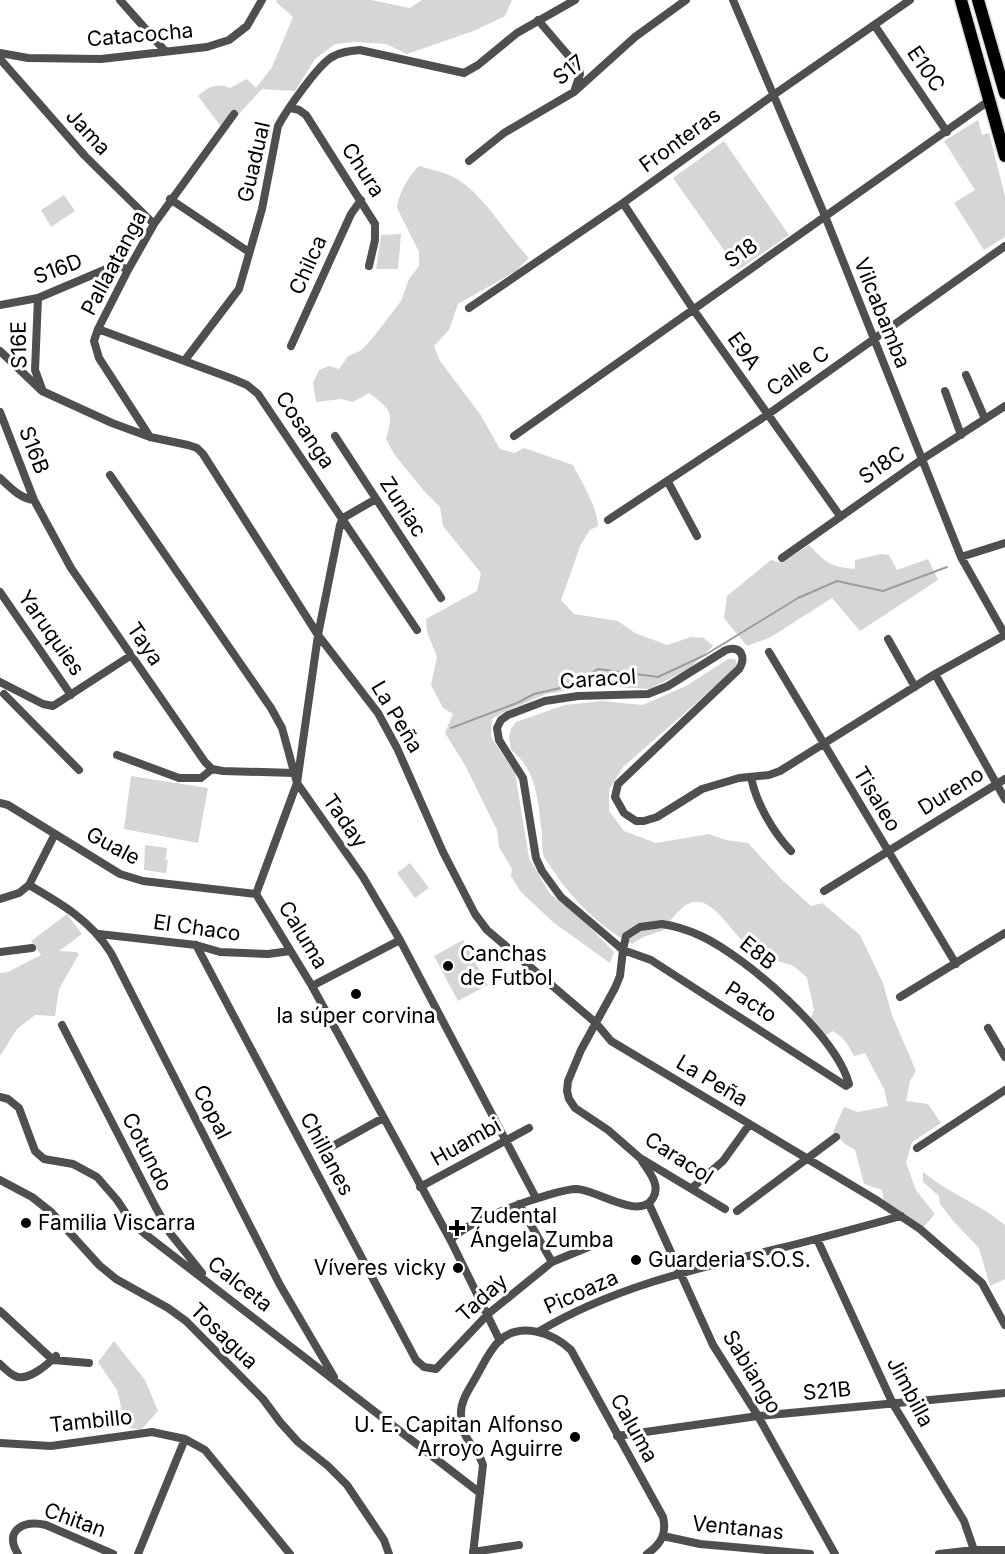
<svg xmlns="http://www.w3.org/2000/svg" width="1005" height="1554" font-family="Inter,sans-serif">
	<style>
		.green { fill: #d6d6d6 }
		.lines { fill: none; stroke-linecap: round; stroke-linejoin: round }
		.stream { stroke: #9d9d9d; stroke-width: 2 }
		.highway-casing { stroke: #dbdbdb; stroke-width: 15 }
		.minor { stroke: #4f4f4f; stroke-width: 8 }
		.highway { stroke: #000; stroke-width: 12 }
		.poi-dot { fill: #000; stroke: #fff; stroke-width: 2 }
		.labels { text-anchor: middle; stroke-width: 6; stroke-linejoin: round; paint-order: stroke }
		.street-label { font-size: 21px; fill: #000; stroke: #fff }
		.poi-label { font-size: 21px; fill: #000; stroke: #fff; text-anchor: start }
	</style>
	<rect width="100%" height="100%" fill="#fff"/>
	<path class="green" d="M277,0H371L410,8L422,0H512L505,16L476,30L407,54L386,44L356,42L335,44L315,59L295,91L262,89L237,116L222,128L198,96C209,86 216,83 230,88L247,79L256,88L272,67L293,17L276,2Z
		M978,120L982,135L989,133L1005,196V237L984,250L954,203L975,190L944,141Z
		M724,141L789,235L738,270L673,178Z
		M419,166C429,169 441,171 451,176C482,190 505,234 529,258L516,271L458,304L449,330L434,346L440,361L480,414L500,449L514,453L524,448L573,465C581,481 598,508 598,526L590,530L581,544L561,600L574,614L618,621L635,633L667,645L691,637L704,638L713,646L690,668L650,689L597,686L546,694L504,712L492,719L491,737L515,773L529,858L550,894L583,920L614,952L610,963L554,923L520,891L511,876L512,869L499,847L497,830L465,765L445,733L453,714L443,708L431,685L437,657L427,632L426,619L477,591L481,573L443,526L440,507L424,491L394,454L386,439C394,411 391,410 369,393L353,402L341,399L316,402L313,383L319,370L329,366L339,369L348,356L360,351L371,340L401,301L409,279L419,266V252L397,208C398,195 409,175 419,166Z
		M64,195L75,211L51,227L41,210Z
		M401,234L398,269H376L381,235Z
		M809,545C825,562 830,567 855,569V560L881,554L889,555L897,570L928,559L938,580L860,631L832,598L771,637L747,646L724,618L727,596L771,560L782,563Z
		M728,659H735L737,665L728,675L623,767L609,790V811L624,831L656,843L709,834L726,840L748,843L781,879L811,906L822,903L860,935L883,983L892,1015L916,1071L910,1081L906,1101L928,1104L941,1123L912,1142L906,1163L916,1190L935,1214L921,1230L885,1209L882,1190L864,1184L855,1150L845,1144L833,1132L844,1107L858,1112L888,1106L884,1089L865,1053L854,1056C848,1045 845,1038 833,1031L823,1037L810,1020L814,1010L807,978C803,974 798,969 793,966C779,960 766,960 754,951C721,927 704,866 664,930L643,937L632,944C599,927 572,899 552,869C550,865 546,861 544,857C542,851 542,841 542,834C538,803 538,771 511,750L509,737L511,729L516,722L565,705L602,701L643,705L686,686Z
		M131,776L208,788L198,843L124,829Z
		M145,845L167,848L166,859H163L168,860L166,873L144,870Z
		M410,863L429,888L415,898L397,873Z
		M67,914L82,934L59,951L76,952L79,954L59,989L55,1016L35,1015L17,1029L0,1056V973L8,972L41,955L31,941Z
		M463,940L488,985L458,1001L434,956Z
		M923,1172C948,1193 980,1204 1005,1225V1279L990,1286L979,1248L954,1222L940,1204L939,1196L923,1182Z
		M114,1341L145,1380L158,1411L141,1430L126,1427L117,1390L98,1362Z"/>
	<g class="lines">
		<path class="stream" d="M451,728L517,703L534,694L569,686L598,669L658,677L705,655L798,598L837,581L883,591L947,567"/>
		<g class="highway-casing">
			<path id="highway" d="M961,0L1005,156
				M978,0L1005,93"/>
		</g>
		<path class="minor" d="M120,0L165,51
			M733,0L825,216L961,557L1005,635
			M538,20L579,68L580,74L574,92
			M875,26L947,132
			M0,53L28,58L101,59L207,47L229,40L247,26L262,0
			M0,59L85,156L154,224
			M291,108L299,110L306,115L375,224V240L369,266
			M469,161L504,133L574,92L635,37L686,0
			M170,199L249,252
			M623,203L693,309L840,516
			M38,298L35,370L42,389
			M0,305L38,298L111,267L120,266L128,270
			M469,308L623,203L772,96L910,0
			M98,329L233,379L247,385L258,394L417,630
			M291,346L351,214L361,200
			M0,351L42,391L112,423L150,437L188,445L197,448L203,454L318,635L378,713L397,748L443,852L475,914L487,930L596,1023L611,1041L878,1201L920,1229L982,1283L1005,1325
			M185,360L239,289L262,209L278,126C286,111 318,65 332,57C340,52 350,51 360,50L464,73L478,65L517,33L575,0
			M966,375L985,419
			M945,391L961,435
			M0,412L34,500L71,568L205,762L212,769L223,771L294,773
			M335,436L441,598
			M514,436L990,100
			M150,437L99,358L94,341L98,329L128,270L154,224L234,114
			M110,475L271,708L282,728L297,783L363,877L400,940L536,1198
			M0,478C10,487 19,498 34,500
			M668,482L697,536
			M608,520L767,415L1005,246
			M961,557L1005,543
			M782,558L921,460L1005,406
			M0,592L71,695
			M888,639L915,687
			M769,652L956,964
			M935,674L1005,799
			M0,682L43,704L53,706L130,656
			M4,694L79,770
			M117,755L179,778H201L212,769
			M751,777C756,803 773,832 791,851
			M0,803L8,805L120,874L143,881L256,894
			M29,885C62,904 91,921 111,953L280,1285L334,1377
			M824,891L1005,779
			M256,894L312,986L451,1241L500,1341
			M256,894L297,783L318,635L340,525L343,518L376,499
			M0,899L19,893L29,885L55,834
			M662,924C676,926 688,930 701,936C746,957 836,1035 849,1084L846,1086L651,960L623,950L626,936L640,927Z
			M99,934L196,945L220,952L268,954L290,951
			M196,945L416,1360L424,1367L436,1369L488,1314L552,1262L591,1246
			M0,952L32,948
			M312,986L400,940
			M900,997L1005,933
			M62,1025L155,1206L170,1233L202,1273
			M988,1028L1005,1057
			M0,1097L8,1099L19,1108L35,1151L44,1159L73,1164L97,1177L117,1200L131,1221L145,1234L480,1493
			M331,1147L383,1118
			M917,1148L1005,1090
			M0,1180L32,1197L51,1212L99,1265L116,1279L168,1308L186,1321L263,1399L280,1422L298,1442L328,1466L347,1485L384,1540L389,1554
			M420,1187L529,1128
			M692,1188L723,1161L749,1125
			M519,1204L552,1262
			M649,1204L713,1345L758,1416L835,1554
			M725,1209L640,1158L608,1130L575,1108L569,1099L567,1091L568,1081L581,1050L615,988L620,976L623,950L561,897L542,871L536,858L523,778L499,740L497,728L501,720L508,715L545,701L578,696L648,694L668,686L726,650C742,645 746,658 739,669L618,784L615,797L624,813L636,821H644L657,817L702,789L739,778L769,775L780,771L935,674L1005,635
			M737,1211L836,1137
			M817,1239L893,1404L964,1521L974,1550
			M451,1241C459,1223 555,1189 577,1189C597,1190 640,1221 653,1198C661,1185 649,1172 642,1161
			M0,1311L53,1360L89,1363
			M538,1332C613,1287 698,1268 781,1248C821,1238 861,1227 901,1216
			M0,1364C4,1368 10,1374 15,1376C28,1382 48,1364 56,1356
			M617,1436L758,1416L1005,1393
			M0,1443L51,1446L152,1432L185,1439L205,1450L290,1554
			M663,1536L700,1544L810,1554
			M473,1552L519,1545
			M18,1554C3,1530 24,1520 46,1525L113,1554
			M138,1554L185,1439
			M473,1554L483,1465C477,1445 461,1442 461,1415C460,1401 470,1388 476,1377C483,1365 489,1351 499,1341C520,1321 553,1333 571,1350L663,1517C667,1534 661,1544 647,1554
			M939,1554L974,1550H1005"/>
		<use href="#highway" class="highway"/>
	</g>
	<g class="poi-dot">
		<circle cx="448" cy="966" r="6"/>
		<circle cx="356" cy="994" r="6"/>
		<circle cx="26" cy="1223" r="6"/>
		<path d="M454 1219h6v6h6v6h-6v6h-6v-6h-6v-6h6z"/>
		<circle cx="636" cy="1260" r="6"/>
		<circle cx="458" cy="1268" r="6"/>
		<circle cx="575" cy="1437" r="6"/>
	</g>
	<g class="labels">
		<g class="street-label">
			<text transform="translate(140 35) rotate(-5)" y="7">Catacocha</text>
			<text transform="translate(926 69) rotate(56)" y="7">E10C</text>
			<text transform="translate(569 70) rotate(-39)" y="7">S17</text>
			<text transform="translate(88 132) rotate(47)" y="7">Jama</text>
			<text transform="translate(680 140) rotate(-36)" y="7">Fronteras</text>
			<text transform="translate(254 162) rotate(-77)" y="7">Guadual</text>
			<text transform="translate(363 170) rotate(57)" y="7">Chura</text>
			<text transform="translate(741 253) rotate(-35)" y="7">S18</text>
			<text transform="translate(114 263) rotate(-62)" y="7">Pallaatanga</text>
			<text transform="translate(308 265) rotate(-66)" y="7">Chilca</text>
			<text transform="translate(58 269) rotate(-21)" y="7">S16D</text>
			<text transform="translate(882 313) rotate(68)" y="7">Vilcabamba</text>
			<text transform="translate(19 345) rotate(-91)" y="7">S16E</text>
			<text transform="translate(744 351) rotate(55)" y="7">E9A</text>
			<text transform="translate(798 371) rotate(-35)" y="7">Calle C</text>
			<text transform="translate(305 430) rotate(56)" y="7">Cosanga</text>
			<text transform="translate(34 450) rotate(69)" y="7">S16B</text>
			<text transform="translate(882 465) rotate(-34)" y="7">S18C</text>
			<text transform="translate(403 507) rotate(57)" y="7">Zuniac</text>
			<text transform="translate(51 633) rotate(55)" y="7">Yaruquies</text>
			<text transform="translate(145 644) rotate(56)" y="7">Taya</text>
			<text transform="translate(598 679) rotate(-4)" y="7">Caracol</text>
			<text transform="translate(397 717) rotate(59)" y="7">La Peña</text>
			<text transform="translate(951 791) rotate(-32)" y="7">Dureno</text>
			<text transform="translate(877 799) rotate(59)" y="7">Tisaleo</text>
			<text transform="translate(345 821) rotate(55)" y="7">Taday</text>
			<text transform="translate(113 846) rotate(28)" y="7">Guale</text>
			<text transform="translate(197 928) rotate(8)" y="7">El Chaco</text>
			<text transform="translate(303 935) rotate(59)" y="7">Caluma</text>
			<text transform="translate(758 953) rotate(39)" y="7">E8B</text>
			<text transform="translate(751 1002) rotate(33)" y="7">Pacto</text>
			<text transform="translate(712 1081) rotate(31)" y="7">La Peña</text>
			<text transform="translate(212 1112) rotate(63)" y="7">Copal</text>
			<text transform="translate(466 1142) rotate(-29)" y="7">Huambi</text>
			<text transform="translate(147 1152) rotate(63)" y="7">Cotundo</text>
			<text transform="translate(327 1154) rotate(62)" y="7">Chillanes</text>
			<text transform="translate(679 1158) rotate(33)" y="7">Caracol</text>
			<text transform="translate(240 1284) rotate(38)" y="7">Calceta</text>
			<text transform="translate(581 1292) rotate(-24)" y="7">Picoaza</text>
			<text transform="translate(482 1298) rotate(-42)" y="7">Taday</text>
			<text transform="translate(224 1336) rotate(44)" y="7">Tosagua</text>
			<text transform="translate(752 1372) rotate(59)" y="7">Sabiango</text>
			<text transform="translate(827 1391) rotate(-5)" y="7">S21B</text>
			<text transform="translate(910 1392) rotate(62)" y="7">Jimbilla</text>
			<text transform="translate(91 1421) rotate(-6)" y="7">Tambillo</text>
			<text transform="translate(634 1428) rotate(61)" y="7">Caluma</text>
			<text transform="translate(75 1520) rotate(20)" y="7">Chitan</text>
			<text transform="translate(738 1528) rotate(6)" y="7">Ventanas</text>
		</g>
		<g class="poi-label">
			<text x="460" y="961">Canchas<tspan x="460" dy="24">de Futbol</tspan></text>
			<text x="356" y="1023" text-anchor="middle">la súper corvina</text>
			<text x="470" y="1223">Zudental<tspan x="470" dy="24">Ángela Zumba</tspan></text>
			<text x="38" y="1230">Familia Viscarra</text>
			<text x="648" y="1267">Guarderia S.O.S.</text>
			<text x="446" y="1275" text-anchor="end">Víveres vicky</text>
			<text x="563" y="1432" text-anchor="end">U. E. Capitan Alfonso<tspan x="563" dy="24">Arroyo Aguirre</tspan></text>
		</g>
	</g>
</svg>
